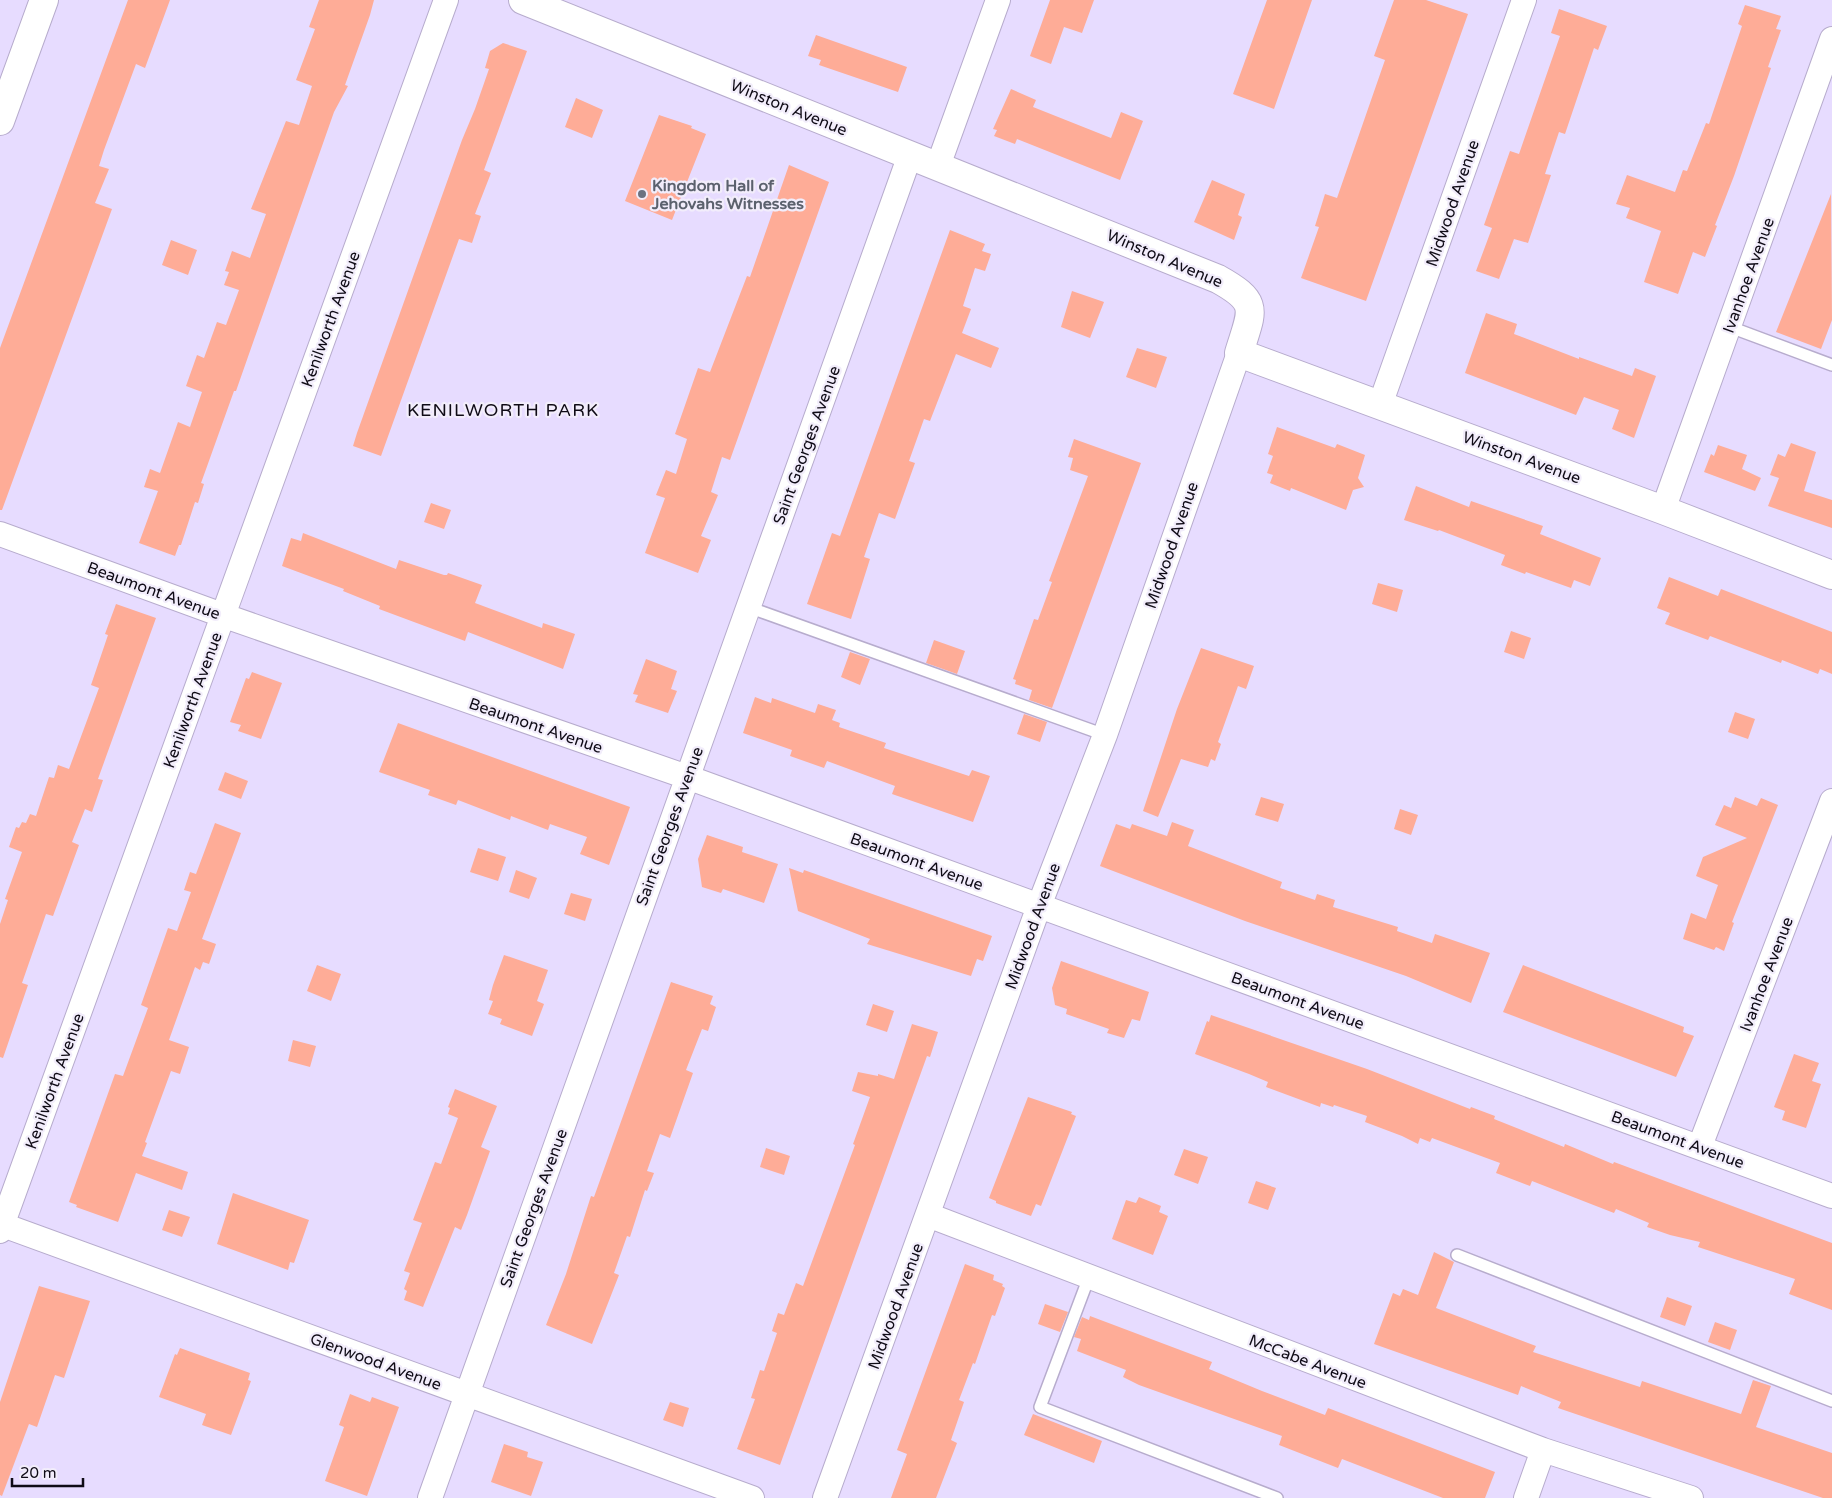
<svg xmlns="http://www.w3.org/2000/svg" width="1832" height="1498" font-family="'Varela Round',sans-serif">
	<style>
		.building { fill: #feac97 }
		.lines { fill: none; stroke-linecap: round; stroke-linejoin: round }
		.service-casing { stroke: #b7accd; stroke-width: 14 }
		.minor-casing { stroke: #b7accd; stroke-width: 26 }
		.tertiary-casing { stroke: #b7accd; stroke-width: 30 }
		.secondary-casing { stroke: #b7accd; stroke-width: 30 }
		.service { stroke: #fff; stroke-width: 11 }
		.minor { stroke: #fff; stroke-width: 24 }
		.tertiary { stroke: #fff; stroke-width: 28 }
		.secondary { stroke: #fff; stroke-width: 28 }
		.worship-dot { fill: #6b7280; stroke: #f2edfb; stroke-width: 2 }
		.labels { text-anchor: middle; stroke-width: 4.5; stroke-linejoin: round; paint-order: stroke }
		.street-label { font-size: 16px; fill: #0f0b16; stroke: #f2edfb }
		.worship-label { font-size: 16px; font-weight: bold; fill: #5b616d; stroke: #f2edfb; text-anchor: start }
		.neighbourhood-label { font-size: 18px; letter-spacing: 1px; fill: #0f0b16; stroke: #f2edfb }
	</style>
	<rect width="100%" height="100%" fill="#e7dcff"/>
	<path class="building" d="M128,0H170L145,68L136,64L104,150L99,166L109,169L95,203L112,209L2,510H0V348Z
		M319,0H374L370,15L345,85L348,86L334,112L236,391H234L205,472L201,483L204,484L198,503L195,502L181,545H179L175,556L139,543L158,491L144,487L150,469L160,473L178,422L190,427L202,392L186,386L197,355L204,358L217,322L226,325L239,290L224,285L229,272L225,271L232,251L250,258L266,214L251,209L286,121L299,125L312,86L296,80L315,29L309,27Z
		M1050,0H1094L1082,33L1064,27L1051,64L1030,56Z
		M1267,0H1312L1274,109L1233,94Z
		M1394,0H1426L1468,14L1366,301L1301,278L1319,227L1315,226L1325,194L1337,198L1385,60L1374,56Z
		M1745,5L1781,16L1776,29L1781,30L1768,67L1771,68L1734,176L1715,225L1717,226L1705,257L1693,252L1678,294L1644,282L1661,231L1626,218L1630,208L1616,204L1627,175L1675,192L1683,170L1687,171L1706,123L1709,124L1742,26L1738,24Z
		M1559,9L1607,26L1598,50L1594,48L1565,134L1559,132L1545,174L1551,175L1528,243L1514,239L1499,279L1476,271L1492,228L1484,225L1510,151L1519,154L1560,36L1551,33Z
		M816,35L907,67L898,92L819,65L821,60L808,56Z
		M503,43L527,51L484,170L491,173L475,214L481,216L472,243L459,239L381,456L353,446L357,433L462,140L475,109L489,69L485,68L490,51Z
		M1011,89L1036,100L1033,107L1111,138L1121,112L1143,121L1120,180L1017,139L1015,144L994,136L997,130L993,129Z
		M576,98L603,110L592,138L565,127Z
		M659,115L692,126L691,128L706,134L672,220L625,201Z
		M789,165L829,182L730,460L722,457L711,492L718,495L701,536L711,540L698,573L645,553L665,498L656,495L666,470L676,474L687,439L675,434L698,368L710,372L747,276L750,277Z
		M1212,180L1245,194L1238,215L1242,217L1234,240L1194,222Z
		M1831,194L1832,320L1821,349L1776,332Z
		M950,230L985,244L982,251L991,254L985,271L975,268L963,306L971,309L962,333L999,348L991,368L956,354L930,421L924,419L909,461L915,463L895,519L879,513L864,557L870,559L851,619L807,604L832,533L840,536Z
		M171,240L197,250L188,275L162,265Z
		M1072,291L1104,302L1090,338L1061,327Z
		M1486,313L1517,324L1514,334L1579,359V357L1632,376L1635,368L1656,376L1634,438L1612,429L1619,410L1584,397L1576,415L1465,373Z
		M1137,348L1167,357L1156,388L1126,377Z
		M1277,427L1335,448L1337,444L1365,455L1358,478L1364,487L1353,490L1346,510L1291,488L1290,491L1270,483L1273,475L1267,473L1273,456L1268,454Z
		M1074,439L1141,463L1052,708L1029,700L1032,690L1015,684L1016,680L1013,679L1034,619L1038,620L1052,582L1049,581L1088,476L1070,470L1073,458L1068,457Z
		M1791,443L1816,452L1804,491L1832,500V528L1768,506L1779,478L1770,475L1778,454L1785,457Z
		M1718,445L1747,455L1742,469L1761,478L1755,491L1704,472L1711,454L1714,456Z
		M1416,486L1469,507L1471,501L1543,526L1540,534L1601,558L1590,586L1574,580L1571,588L1526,572L1525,574L1501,565L1505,555L1439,530L1438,531L1404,520Z
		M431,503L451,510L444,529L424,522Z
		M303,533L396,569L399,560L444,575H447L448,573L482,585L475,603L542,628L543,623L575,634L563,669L468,632L465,641L379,609L380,606L343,591L344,589L282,566L291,538L301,541Z
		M1669,577L1718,596L1721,589L1832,632V674L1820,669L1818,674L1782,660L1781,663L1710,636L1708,640L1665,624L1670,613L1657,608Z
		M1378,583L1403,590L1397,612L1372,604Z
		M116,604L156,618L98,779L103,780L92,812L85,809L72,842L79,845L53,916L46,914L22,983L28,985L3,1058L0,1057V924L8,900L5,899L22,852L9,847L16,827L19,828L22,822L26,823L30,814L36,816L49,777L54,778L58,765L69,769L99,688L91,685L108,635L105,634Z
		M1511,631L1531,638L1524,659L1504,652Z
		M934,640L965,651L957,674L926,663Z
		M1201,648L1254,666L1246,689L1238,686L1218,742L1221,744L1215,761L1211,759L1208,767L1181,759L1158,817L1143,811L1177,709Z
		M850,652L870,659L860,685L841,677Z
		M646,659L677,671L671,689L677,691L668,713L635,702L638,695L633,694Z
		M252,672L282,683L261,739L238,731L241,725L230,722L246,678L249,679Z
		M755,697L771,703L772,698L815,713L818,704L836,710L832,720L840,723L839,727L886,743L884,748L969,776L972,770L990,776L973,822L892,794L895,786L827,761L824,768L790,756L792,750L743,733Z
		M1735,712L1755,719L1748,739L1728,732Z
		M1024,714L1047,722L1040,742L1017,734Z
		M398,723L630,807L609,865L580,854L587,837L550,824L548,830L511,816L510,820L458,800L456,805L428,795L430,790L379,772Z
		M225,772L248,781L241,799L218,790Z
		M1261,797L1284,804L1278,822L1255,815Z
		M1735,797L1757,806L1761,798L1778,805L1732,922L1734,923L1724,951L1716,947L1714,950L1683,939L1691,913L1706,919L1718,885L1696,876L1703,857L1747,838L1715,825L1724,805L1731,808Z
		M1400,809L1418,815L1411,835L1394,829Z
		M1172,822L1194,830L1188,846L1282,882L1280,888L1315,900L1317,894L1335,900L1333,907L1398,927L1397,931L1432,943L1435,934L1490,953L1471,1003L1406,976L1245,921L1100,866L1116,824L1130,829L1132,824L1167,836Z
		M215,823L241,833L202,939L216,944L209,964L203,962L200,970L195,967L169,1040L189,1047L180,1074L171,1071L145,1142L147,1143L142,1156L188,1172L182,1190L136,1173L118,1222L76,1207L77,1205L69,1202L115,1074L123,1076L148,1008L141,1005L168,928L177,931L191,892L184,890L190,872L196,874Z
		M707,835L743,847L742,852L778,864L764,903L723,889L721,893L702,887L698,859Z
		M478,848L506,857L498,881L470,872Z
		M789,868L803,873L804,870L992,936L983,961L977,959L971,976L867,944L870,939L798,911Z
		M516,870L537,878L529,899L509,892Z
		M571,893L592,899L585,921L564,914Z
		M504,955L548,970L537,1001L544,1004L532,1036L500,1024L502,1019L488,1014L493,1001L489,1000L493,985Z
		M1061,961L1149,992L1140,1021L1132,1019L1124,1038L1107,1033L1109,1029L1066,1014L1067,1009L1055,1005L1052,988Z
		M317,965L341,974L331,1001L307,991Z
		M1523,965L1684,1027L1683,1032L1694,1036L1676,1077L1503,1012Z
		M671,982L713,996L710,1004L716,1007L708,1031L702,1029L686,1070L693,1073L670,1138L660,1134L647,1171L654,1173L647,1191L645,1190L630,1237L627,1236L614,1273L619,1275L592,1344L546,1325L566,1274L591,1196L594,1197Z
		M873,1004L894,1011L887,1032L866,1025Z
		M1211,1015L1367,1069L1470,1109L1471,1107L1495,1116L1494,1119L1564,1147L1565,1144L1613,1164L1614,1162L1832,1243V1310L1789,1294L1795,1279L1698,1247L1700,1242L1670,1235L1647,1227L1649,1223L1616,1209L1614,1213L1532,1181L1530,1186L1496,1173L1500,1163L1432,1138L1430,1142L1420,1138L1418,1144L1402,1136L1365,1122L1367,1116L1334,1105L1333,1107L1321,1103L1320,1107L1266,1087L1268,1082L1249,1074L1195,1054L1207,1021L1209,1022Z
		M912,1024L938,1032L930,1057L927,1056L780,1465L737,1449L755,1399L751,1398L760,1370L764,1371L777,1333L772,1331L778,1313L784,1315L796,1283L803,1286L855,1145L853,1144L870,1097L852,1091L858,1072L878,1076V1074L894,1079Z
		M293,1040L316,1046L310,1067L288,1061Z
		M1794,1054L1819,1063L1812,1081L1821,1084L1806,1128L1782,1120L1785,1111L1774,1107Z
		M455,1089L497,1106L481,1147L490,1151L467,1215L461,1230L455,1227L423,1307L404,1300L407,1291L404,1289L410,1273L404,1271L422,1223L413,1220L435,1162L441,1164L458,1118L448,1114L450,1108L448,1107Z
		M1028,1097L1072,1112L1071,1114L1076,1116L1041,1206L1036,1204L1031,1216L996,1203V1201L989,1198Z
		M766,1148L790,1156L784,1175L760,1167Z
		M1184,1149L1208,1157L1198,1184L1174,1175Z
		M1256,1181L1276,1188L1268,1210L1248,1203Z
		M233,1193L309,1220L294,1263L290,1262L288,1270L217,1244Z
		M1139,1197L1161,1206L1159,1212L1168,1216L1153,1255L1112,1239L1126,1200L1136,1203Z
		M169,1210L190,1217L182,1237L162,1230Z
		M1434,1252L1454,1262L1436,1308L1536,1346L1533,1352L1640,1387L1642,1381L1741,1414L1753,1380L1771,1386L1756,1427L1832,1453V1498H1823L1558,1408L1561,1402L1521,1386L1518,1395L1374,1344L1393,1293L1400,1296L1403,1289L1418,1295Z
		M965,1264L994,1275L993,1280L1003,1284L1002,1286L1005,1288L995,1316L992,1315L975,1364L973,1363L959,1400L964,1402L951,1440L957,1443L936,1498H891L907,1454L897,1450Z
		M39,1286L90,1301L64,1378L55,1375L37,1427L29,1424L2,1496L0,1495V1402Z
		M1667,1297L1692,1306L1685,1326L1660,1317Z
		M1045,1304L1068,1312L1060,1332L1038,1324Z
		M1090,1316L1212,1362L1209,1369L1262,1391L1325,1415L1328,1408L1495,1472L1485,1498H1443L1342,1459L1338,1468L1279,1445L1282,1436L1139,1385L1123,1377L1126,1370L1077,1351L1081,1339L1074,1337L1082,1317L1089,1320Z
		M1715,1322L1737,1330L1730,1350L1708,1342Z
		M180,1348L250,1373L248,1380L251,1381L231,1435L202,1425L206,1414L159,1397L175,1354L177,1355Z
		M350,1394L370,1402L372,1397L399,1407L367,1496L325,1481L344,1427L339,1425Z
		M670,1402L689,1408L683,1427L663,1420Z
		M1033,1414L1102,1441L1094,1463L1024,1435Z
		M504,1444L528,1452L527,1457L543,1462L531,1496L491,1482Z"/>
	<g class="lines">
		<g class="service-casing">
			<path id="service" d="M1730,327L1832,365
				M748,607L1105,735
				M1457,1255L1832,1401
				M1089,1277L1040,1407L1277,1498"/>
		</g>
		<g class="minor-casing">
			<path id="minor" d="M938,166L998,0
				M1380,405L1524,0
				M1663,510L1832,39
				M0,534L222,615L687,777L1832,1196
				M1700,1146L1832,801
				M928,1215L1543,1450L1691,1498
				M0,1224L752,1498
				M0,1231L446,0
				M430,1498L910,155
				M825,1498L1039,906L1105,735L1239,353
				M1526,1498L1543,1450"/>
		</g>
		<g class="tertiary-casing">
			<path id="tertiary" d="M523,0L1218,279C1261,303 1252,310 1239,353L1663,510L1832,575"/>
		</g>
		<g class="secondary-casing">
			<path id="secondary" d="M0,121L44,0"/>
		</g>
		<use href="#service" class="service"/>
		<use href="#minor" class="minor"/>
		<use href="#tertiary" class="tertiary"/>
		<use href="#secondary" class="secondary"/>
	</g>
	<circle class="worship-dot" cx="642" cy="194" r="5"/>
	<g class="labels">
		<g class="street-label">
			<text transform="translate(789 107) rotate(22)" y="6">Winston Avenue</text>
			<text transform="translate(1452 203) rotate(-71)" y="6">Midwood Avenue</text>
			<text transform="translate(1165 258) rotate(23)" y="6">Winston Avenue</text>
			<text transform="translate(1748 275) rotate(-70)" y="6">Ivanhoe Avenue</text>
			<text transform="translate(330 319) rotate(-70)" y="6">Kenilworth Avenue</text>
			<text transform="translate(806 445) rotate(-70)" y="6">Saint Georges Avenue</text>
			<text transform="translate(1522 457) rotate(20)" y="6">Winston Avenue</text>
			<text transform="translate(1171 545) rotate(-71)" y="6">Midwood Avenue</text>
			<text transform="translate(154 590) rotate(20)" y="6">Beaumont Avenue</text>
			<text transform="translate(192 700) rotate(-70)" y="6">Kenilworth Avenue</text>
			<text transform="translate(536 725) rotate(19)" y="6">Beaumont Avenue</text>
			<text transform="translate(669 826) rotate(-70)" y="6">Saint Georges Avenue</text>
			<text transform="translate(917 861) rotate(20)" y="6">Beaumont Avenue</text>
			<text transform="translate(1032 926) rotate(-70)" y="6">Midwood Avenue</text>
			<text transform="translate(1766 974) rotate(-69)" y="6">Ivanhoe Avenue</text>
			<text transform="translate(1298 1000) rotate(20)" y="6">Beaumont Avenue</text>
			<text transform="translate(54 1081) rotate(-70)" y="6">Kenilworth Avenue</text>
			<text transform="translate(1678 1139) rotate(20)" y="6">Beaumont Avenue</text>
			<text transform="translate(533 1208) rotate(-70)" y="6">Saint Georges Avenue</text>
			<text transform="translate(895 1306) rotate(-70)" y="6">Midwood Avenue</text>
			<text transform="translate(376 1361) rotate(20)" y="6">Glenwood Avenue</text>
			<text transform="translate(1308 1361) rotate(21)" y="6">McCabe Avenue</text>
		</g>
		<g class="worship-label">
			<text x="652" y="191">Kingdom Hall of<tspan x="652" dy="18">Jehovahs Witnesses</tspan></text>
		</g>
		<g class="neighbourhood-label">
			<text x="503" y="416">KENILWORTH PARK</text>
		</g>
	</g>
	<path d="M12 1478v8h71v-8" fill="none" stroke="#0f0b16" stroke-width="2.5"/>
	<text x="20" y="1478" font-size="15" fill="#0f0b16" stroke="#f2edfb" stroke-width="4" paint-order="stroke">20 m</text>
</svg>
